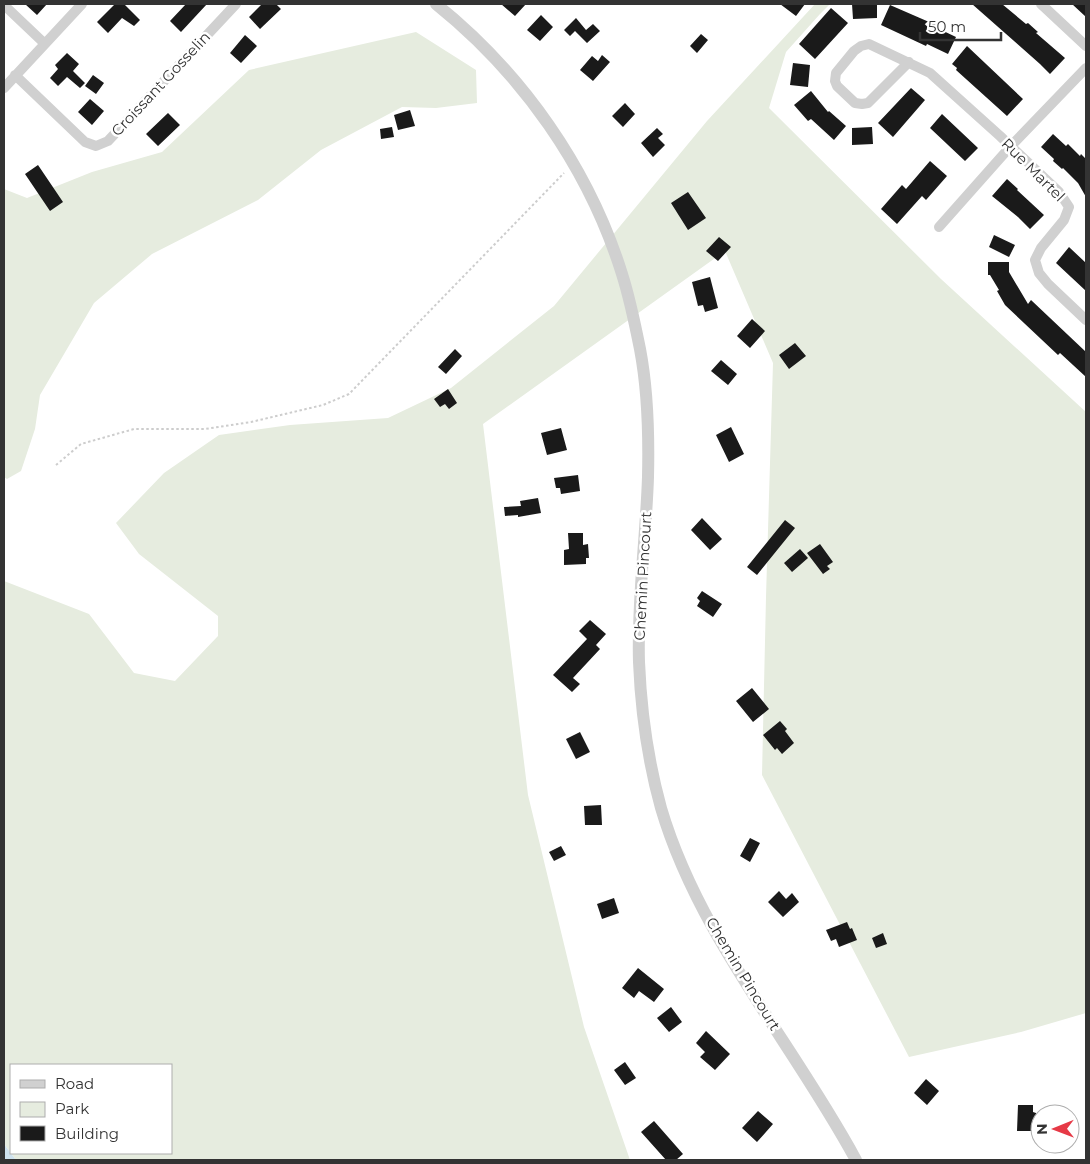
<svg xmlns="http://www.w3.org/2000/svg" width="1090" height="1164" font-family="Montserrat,sans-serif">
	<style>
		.green { fill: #e6ecdf; fill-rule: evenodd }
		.water { fill: #cfe2ee }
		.building { fill: #1a1a1a }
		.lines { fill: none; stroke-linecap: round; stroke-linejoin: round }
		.path { stroke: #cdcdcd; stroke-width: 2; stroke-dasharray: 2.5 2.5; stroke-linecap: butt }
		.minor { stroke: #d0d0d0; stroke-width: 10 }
		.tertiary { stroke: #d0d0d0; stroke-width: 12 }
		.labels { text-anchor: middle; stroke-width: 5; stroke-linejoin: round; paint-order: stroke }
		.street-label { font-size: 15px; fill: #333; stroke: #fff }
	</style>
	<rect width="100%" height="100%" fill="#fff"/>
	<path class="green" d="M815,4H830L820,14L786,52L769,108L941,279L1086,412V1013L1021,1032L909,1057L762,775L766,597L773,363L725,251L483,424L528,795L584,1027L630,1160H16L4,1144V581L89,614L134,673L175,681L218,636V616L139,554L116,523L164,473L219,435L290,425L388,418L451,388L554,306L707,121ZM11,1065H171V1153H11Z
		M416,32L476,70L477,103L436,108L402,107L321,150L258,200L152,254L94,303L40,395L35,429L21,471L7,479L4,477V189L27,198L92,172L162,152L249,70Z"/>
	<path class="water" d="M4,1144L16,1160H4Z"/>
	<path class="building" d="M25,4H47L37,15Z
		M115,4H124L140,20L134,26L122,18L108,33L97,22Z
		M186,4H207L181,32L170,21Z
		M262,4H276L281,9L260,29L249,17Z
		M501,4H526L515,16Z
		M780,4H805L796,16Z
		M852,4H877V18L853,19Z
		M972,4H1002L1026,24L1028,23L1038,32L1036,33L1065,58L1050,74L1040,64Z
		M1072,4H1086V17Z
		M890,5L936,25L935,27L956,37L948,54L927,44L926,46L881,25Z
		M831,8L848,23L815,59L799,44Z
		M541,15L553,27L540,41L527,30Z
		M576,18L586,30L593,24L600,31L587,43L575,31L570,36L564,30Z
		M701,34L708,40L697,53L690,46Z
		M245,35L257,46L241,63L230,53Z
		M967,46L1023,99L1007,116L956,70L957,68L952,64Z
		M67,53L79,64L73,71L85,83L80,88L67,77L58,86L50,78L58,69L55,65Z
		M602,55L610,62L593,81L580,70L592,56L598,61Z
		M793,63L810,65L808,87L790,85Z
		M93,75L104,83L96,94L85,86Z
		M911,88L925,100L893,137L878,123Z
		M811,91L828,112L829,111L846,126L834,140L811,119L808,121L794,105Z
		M90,99L104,111L92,125L78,112Z
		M625,103L635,114L623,127L612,116Z
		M410,110L415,126L398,130L394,115Z
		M168,113L180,125L158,146L146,134Z
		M942,114L978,148L965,161L930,128Z
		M392,127L394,137L381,139L380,129Z
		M872,127L873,144L852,145V128Z
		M657,128L663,134L658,138L665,145L653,157L641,143Z
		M1053,134L1066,146L1068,144L1080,156L1081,154L1086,159V197L1078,183L1063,168L1062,169L1053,161L1054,159L1041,147Z
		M930,161L947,176L926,200L922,196L897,224L881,209L902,185L906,189Z
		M38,165L63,202L50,211L25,174Z
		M1007,179L1018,189L1017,190L1044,215L1030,229L1018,217L992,196Z
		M688,192L706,218L688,230L671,203Z
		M994,235L1015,245L1009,257L989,247Z
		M719,237L731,247L718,261L706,251Z
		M1069,247L1086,263V291L1056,263Z
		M988,262H1009V272L1028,304L1031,300L1086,352V377L1060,353L1058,355L1005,305L997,291L999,290L990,275H988Z
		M710,277L718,308L705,312L703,305L698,306L692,282Z
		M752,319L765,331L750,348L737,336Z
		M795,343L806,356L789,369L779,355Z
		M455,349L462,356L446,374L438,367Z
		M721,360L737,374L728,385L711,371Z
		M448,389L457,403L449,409L445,404L440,407L434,399Z
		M731,427L744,454L729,462L716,435Z
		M561,428L567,450L547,455L541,433Z
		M578,475L580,491L561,494L560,488H556L554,478Z
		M538,498L541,513L518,517V515L505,516L504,507L521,506L520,501Z
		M702,518L722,539L710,550L691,530Z
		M785,520L795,528L757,575L747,567Z
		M568,533H583V545L588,544L589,558H586V564L564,565V550L569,549Z
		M820,544L833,562L827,566L830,569L823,574L807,553Z
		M800,549L808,558L792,572L784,563Z
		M702,591L722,604L713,617L697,606L700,601L697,598Z
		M590,620L606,634L596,645L600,649L573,678L580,684L572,692L553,675L587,639L579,631Z
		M752,688L769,709L753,722L736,701Z
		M780,721L787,729L785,731L794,743L782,754L777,748L775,750L763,735Z
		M580,732L590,752L576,759L566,739Z
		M601,805L602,825H585L584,806Z
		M750,838L760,843L750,862L740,856Z
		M561,846L566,855L554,861L549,852Z
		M779,891L786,899L792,893L799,902L783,917L768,902Z
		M614,898L619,913L602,919L597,904Z
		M847,922L850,929L852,928L857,940L839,947L836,939L831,941L826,930Z
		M883,933L887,944L876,948L872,938Z
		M638,968L664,989L654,1002L639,991L634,998L622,988Z
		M671,1007L682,1022L669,1032L657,1018Z
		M706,1031L730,1054L715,1070L700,1057L705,1052L696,1043Z
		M625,1062L636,1078L625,1085L614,1070Z
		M926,1079L939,1091L927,1105L914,1093Z
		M1018,1105H1033V1112L1036,1113V1131H1017Z
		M758,1111L773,1124L757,1142L742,1128Z
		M654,1121L683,1154L676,1160H666L641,1132Z"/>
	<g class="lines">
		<path class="path" d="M56,465L81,444L134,429H205L251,422L323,405L349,394L564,173"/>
		<path class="minor" d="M1041,4L1086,46
			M4,5L44,43
			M909,62L868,103L862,104L855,103L837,86L835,81L836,73L854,51L861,46L869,44L930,73L1000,136L1059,192L1069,207L1064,220L1041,248L1035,260L1039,273L1048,284L1086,320
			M15,75L85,142L96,146L108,141L236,4
			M4,88L82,4
			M939,227L1010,147L1086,68"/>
		<path class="tertiary" d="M436,4C522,73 589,168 622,274C630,299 635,324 640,349C648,391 649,435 648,477C646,539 637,601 639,662C641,711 648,761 661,808C699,937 793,1043 856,1160"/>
	</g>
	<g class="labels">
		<g class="street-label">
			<text transform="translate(161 84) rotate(-47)" y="5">Croissant Gosselin</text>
			<text transform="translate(1033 170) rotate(45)" y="5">Rue Martel</text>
			<text transform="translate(643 576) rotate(-87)" y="5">Chemin Pincourt</text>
			<text transform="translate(743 974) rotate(59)" y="5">Chemin Pincourt</text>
		</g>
	</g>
	<rect width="1090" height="1164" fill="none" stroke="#333333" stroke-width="10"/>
	<rect x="10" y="1064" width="162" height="90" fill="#ffffff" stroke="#adadad"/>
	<rect x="20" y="1080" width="25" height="8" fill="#d0d0d0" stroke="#adadad"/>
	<text x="55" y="1089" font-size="15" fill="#333333">Road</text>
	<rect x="20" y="1102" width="25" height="15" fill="#e6ecdf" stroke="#adadad"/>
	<text x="55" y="1114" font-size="15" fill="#333333">Park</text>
	<rect x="20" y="1126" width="25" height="15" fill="#1a1a1a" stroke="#adadad"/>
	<text x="55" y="1139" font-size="15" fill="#333333">Building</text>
	<g transform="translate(1055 1129) rotate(269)"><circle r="24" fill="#ffffff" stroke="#adadad"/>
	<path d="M0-4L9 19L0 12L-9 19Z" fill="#e63946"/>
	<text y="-8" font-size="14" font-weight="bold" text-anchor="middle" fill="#333333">N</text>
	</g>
	<path d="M920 32v8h81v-8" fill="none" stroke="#333333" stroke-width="2.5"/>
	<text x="928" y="32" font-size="15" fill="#333333" stroke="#ffffff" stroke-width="4" paint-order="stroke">50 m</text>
</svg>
